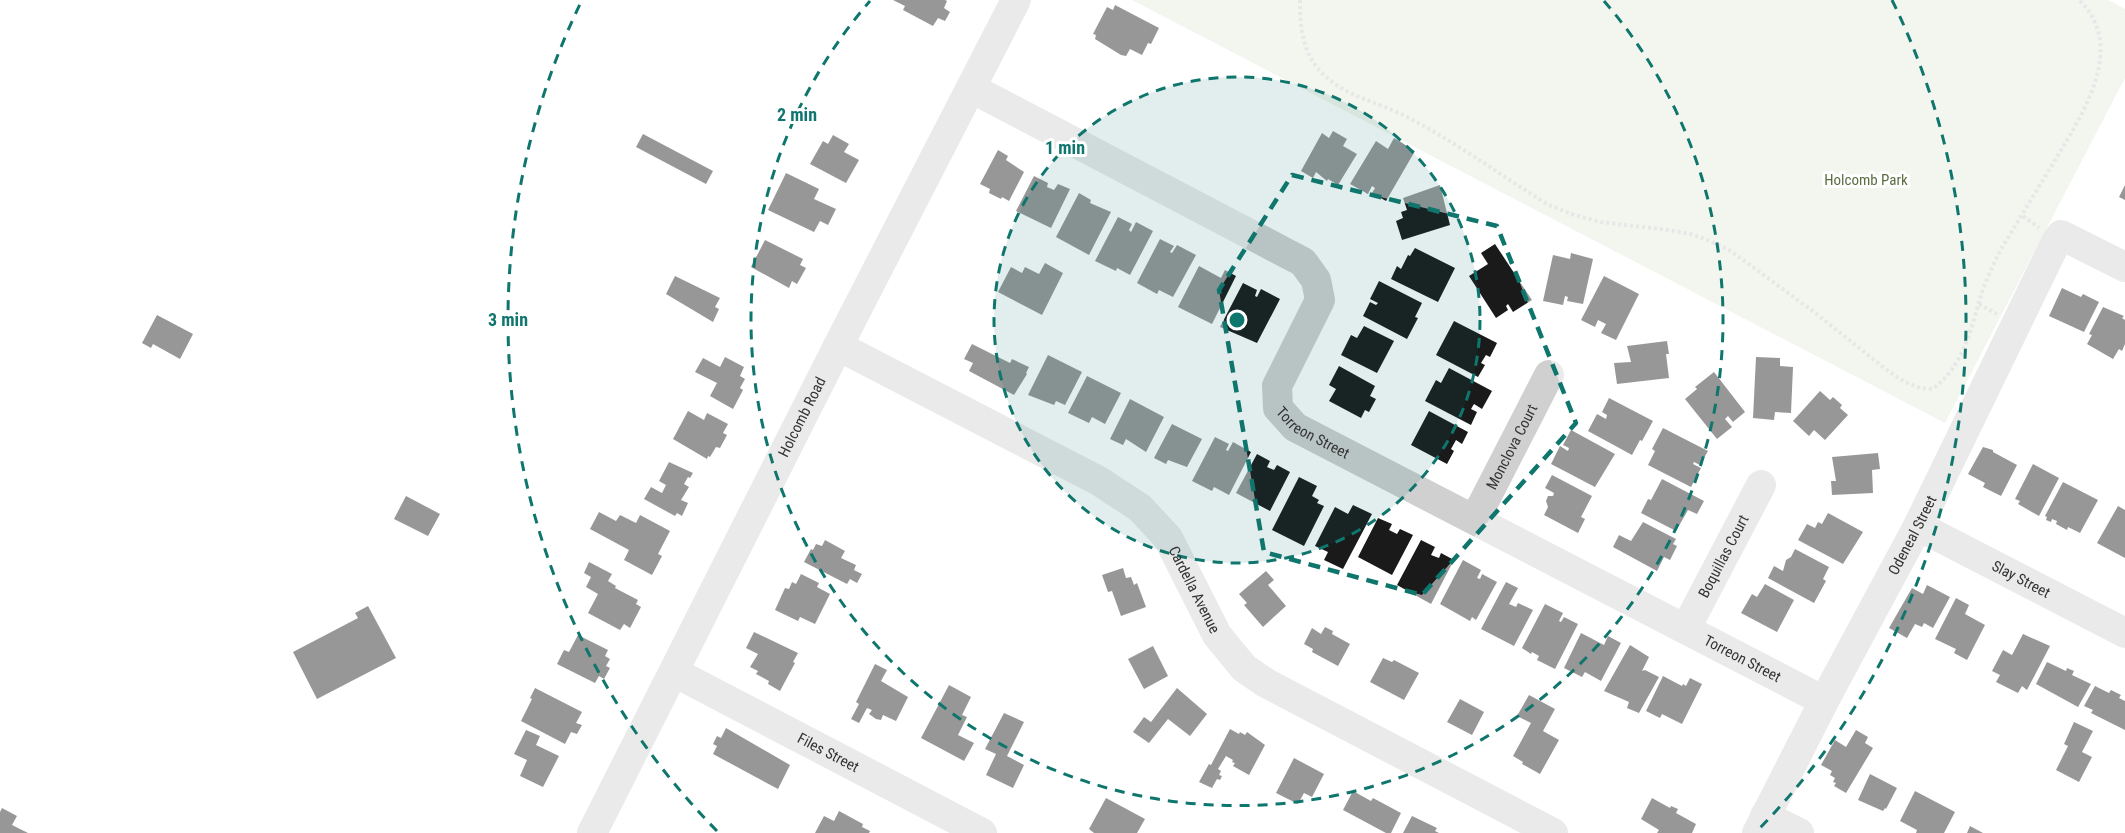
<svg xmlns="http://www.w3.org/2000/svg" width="2125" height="833" font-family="'Roboto Condensed',sans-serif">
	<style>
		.green { fill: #e4e9dc }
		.building { fill: #1a1a1a }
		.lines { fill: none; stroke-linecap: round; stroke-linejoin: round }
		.path { stroke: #cacaca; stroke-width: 4; stroke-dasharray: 3 3; stroke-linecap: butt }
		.minor { stroke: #d0d0d0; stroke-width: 30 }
		.marked { fill: none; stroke: #0f766e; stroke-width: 4.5; stroke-dasharray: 12 8; stroke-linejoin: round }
		.ring { fill: none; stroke: #0f766e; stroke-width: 3; stroke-dasharray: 10 8 }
		.labels { text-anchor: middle; stroke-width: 6; stroke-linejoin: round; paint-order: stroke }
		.park-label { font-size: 15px; fill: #5c6d42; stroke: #fff }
		.street-label { font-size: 15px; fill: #333; stroke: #fff }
		.centre { fill: #0f766e; stroke: #fff; stroke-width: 3 }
		.ring-label { font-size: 18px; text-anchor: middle; font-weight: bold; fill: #0f766e; stroke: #fff; stroke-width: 6; stroke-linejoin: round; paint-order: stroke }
	</style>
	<rect width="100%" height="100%" fill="#fff"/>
	<path class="green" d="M1132,0H2108L2125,9V78L1945,423Z"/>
	<path class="building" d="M893,0H945L947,1L944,8L950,12L945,21L938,18L933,26L903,10L905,6Z
		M1115,5L1159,28L1151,44L1148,43L1142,55L1130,49L1126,56L1121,55L1095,39L1096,35L1093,34L1107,7L1113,10Z
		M1333,131L1347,139L1343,146L1357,154L1338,185L1328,179L1327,181L1316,172L1313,178L1301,171L1322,133L1329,138Z
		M643,134L713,171L706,184L636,147Z
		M833,135L849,144L844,152L859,160L846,183L810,164L823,141L828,144Z
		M1394,138L1415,151L1386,201L1372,193L1375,188L1372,186L1368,194L1350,184L1376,141L1388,149Z
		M998,150L1008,156L1006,160L1024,172L1009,201L1002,197L1001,199L989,193L990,189L980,184Z
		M786,173L819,189L814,199L836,209L828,225L820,221L814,232L768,210Z
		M1034,176L1048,183L1047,187L1054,190L1058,184L1070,189L1051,228L1016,211Z
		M1440,185L1450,225L1402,240L1396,221L1403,218L1401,212L1407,210L1403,198Z
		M2125,185V200L2119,197Z
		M1079,193L1091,200L1090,203L1111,212L1089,255L1056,237Z
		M1118,217L1132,224L1129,230L1131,232L1136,222L1153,231L1130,275L1117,268L1116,271L1095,261Z
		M1160,239L1174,246L1170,252L1172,253L1177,245L1196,255L1173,297L1159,290L1157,294L1137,283Z
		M765,240L803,259L800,265L806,268L797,284L792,281L789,288L751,267Z
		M1495,244L1532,300L1513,312L1508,304L1506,306L1508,310L1496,318L1469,276L1488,264L1481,253Z
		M1415,248L1455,268L1438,302L1391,279L1397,266L1401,269L1408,255L1410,256Z
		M1571,253L1593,259L1583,304L1567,301L1568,297L1565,296L1563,305L1543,301L1553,255L1570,259Z
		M1045,263L1063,273L1042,315L998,292L1011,267L1022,273L1025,267L1039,274Z
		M1199,266L1221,278L1225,270L1236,276L1212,324L1178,307Z
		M675,276L720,298L715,307L719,309L713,322L666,294Z
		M1604,276L1639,294L1616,340L1601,333L1606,324L1598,320L1595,327L1581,320Z
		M1379,281L1422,303L1415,317L1418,318L1407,339L1363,316L1370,302L1376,305L1378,303L1370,299Z
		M1243,283L1257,290L1255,296L1257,297L1261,289L1280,299L1257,343L1220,327Z
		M2062,288L2081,297L2083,294L2099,302L2084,332L2049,316Z
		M2103,307L2124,316L2122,318L2125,320V344L2122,351L2119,349L2113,359L2087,344L2092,335L2089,334Z
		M157,315L193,334L180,359L153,344L151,348L142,343Z
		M1454,321L1497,343L1490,357L1486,355L1481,363L1485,365L1478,377L1436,355Z
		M1364,326L1394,341L1377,373L1341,355L1351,335L1357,338Z
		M1667,341L1669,354H1666L1669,378L1617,384L1614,363L1631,362L1627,346Z
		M972,344L1010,363L1012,359L1029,367L1026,373L1027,374L1014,395L969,371L973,363L964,359Z
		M1048,355L1082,372L1065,405L1056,401L1054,405L1028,395Z
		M725,357L744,367L740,376L745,379L740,388L743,390L733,409L710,396L717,383L695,372L703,358L720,367Z
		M1756,357L1780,358V366L1793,367L1791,413L1775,412L1774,420L1753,418Z
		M1339,366L1375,386L1370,396L1376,399L1369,412L1365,410L1361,418L1329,401L1336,389L1329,385Z
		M1449,368L1492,391L1482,409L1474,404L1471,409L1477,412L1471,425L1425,401L1436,380L1441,383Z
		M1714,372L1745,412L1733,422L1728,416L1725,419L1732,427L1717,439L1685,399L1697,389L1695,387Z
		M1087,376L1121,393L1105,424L1092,417L1089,423L1068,413Z
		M1820,391L1830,400L1833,397L1842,405L1840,408L1848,415L1825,440L1814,430L1809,436L1793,421Z
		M1609,398L1653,421L1642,441L1640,440L1632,455L1588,431L1597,414L1606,419L1607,415L1602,412Z
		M1130,399L1164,417L1146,452L1126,439L1123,445L1110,439Z
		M688,411L704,420L707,413L728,424L723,433L727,435L720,448L716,447L710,457L708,456L707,459L673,439Z
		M1429,411L1468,432L1462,444L1456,440L1451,449L1454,451L1447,464L1411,445Z
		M1172,424L1202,439L1187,467L1168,460L1166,464L1154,458Z
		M1663,428L1708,451L1700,465L1694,462L1693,464L1701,468L1691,487L1648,465L1655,451L1652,449Z
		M1571,430L1615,454L1595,487L1551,464L1560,446L1568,451L1569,448L1563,445Z
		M1215,437L1229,444L1226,450L1228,451L1233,442L1251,452L1229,495L1214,487L1212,491L1192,481Z
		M1983,447L1993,450V452L2017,465L2001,496L1983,487L1985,483L1968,474Z
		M1878,453L1880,469L1872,470L1873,493L1832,495L1831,481H1836L1832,457Z
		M1257,454L1270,461L1267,467L1274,470L1277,465L1290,472L1270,511L1236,493Z
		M669,462L693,473L690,478L688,477L684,484L689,487L681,500L688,503L682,516L677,513L675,516L644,499L651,487L662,493L666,485L659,481Z
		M2033,464L2059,478L2039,516L2018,504L2020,501L2015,499Z
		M1552,475L1592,496L1581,517L1585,519L1578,533L1544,515L1548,507L1546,501L1548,496H1553L1554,493L1545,488Z
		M1299,477L1317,486L1312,496L1319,500L1317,503L1324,506L1304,546L1272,530Z
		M1662,479L1704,501L1697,514L1688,510L1676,531L1641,513L1648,499L1651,500Z
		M2063,482L2098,500L2080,533L2068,527L2067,530L2056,524L2057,521L2052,519L2051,522L2046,520L2047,517L2045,516Z
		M406,496L440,514L428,536L394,519Z
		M1353,505L1372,514L1343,569L1324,560L1328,552L1315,546L1335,507L1348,514Z
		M2118,506L2125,510V558L2097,543Z
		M599,512L616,521L620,515L636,523L640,515L670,531L658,554L662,556L652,575L624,560L629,550L590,529Z
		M1828,513L1863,532L1843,564L1798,540L1807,524L1815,528L1818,522L1822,524Z
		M1378,518L1392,524L1389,530L1397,534L1400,529L1413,535L1392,575L1358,557Z
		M1643,522L1676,539L1673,544L1677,546L1670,560L1664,557L1657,571L1613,547L1619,535L1631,541Z
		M825,540L845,551L841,558L856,565L854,570L862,574L857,583L850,579L847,584L804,562L811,549L813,550L816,544L822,546Z
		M1421,540L1435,547L1431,555L1439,558L1441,553L1454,560L1431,604L1397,585Z
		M1795,549L1829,567L1823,579L1826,581L1814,603L1768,578L1774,566L1783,571L1786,560L1791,557Z
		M1463,560L1481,570L1477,578L1480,579L1482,574L1497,582L1476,620L1472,617L1470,621L1440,604Z
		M589,562L612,574L608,581L616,586L615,588L638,600L636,604L641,607L630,628L624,624L620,630L588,613L598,594L586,587L591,577L584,573Z
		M1123,568L1126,578L1131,577L1134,585L1137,583L1146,607L1121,616L1112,591L1108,592L1102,575Z
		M1266,571L1274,580L1268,585L1286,606L1263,627L1244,605L1247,603L1239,594Z
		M801,574L819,583L817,587L830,594L815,624L800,617L798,621L775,610L785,588L789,589L792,582L796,584Z
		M1506,582L1518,588L1509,604L1516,607L1518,603L1533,610L1514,646L1481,629Z
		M1765,584L1794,600L1777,632L1741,613L1752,594L1757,597Z
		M1927,585L1950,597L1933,628L1924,623L1922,627L1915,624L1907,638L1889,628L1912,588L1923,594Z
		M1956,598L1969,605L1965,614L1985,625L1967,660L1954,653L1956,649L1935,639Z
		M1545,604L1563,613L1559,621L1561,622L1564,617L1578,624L1555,669L1537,660L1539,656L1532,652L1531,654L1522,648Z
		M368,606L396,658L317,699L293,652L358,618L355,613Z
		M1325,627L1333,631L1332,634L1350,644L1338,666L1312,652L1313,649L1304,644L1312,628L1321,634Z
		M754,632L798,653L793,662L795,663L780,691L768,684L769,681L756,674L758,671L750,667L758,654L746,648Z
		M1581,633L1604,645L1608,636L1621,643L1601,681L1585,672L1582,677L1564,668Z
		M2023,634L2050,646L2027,690L2022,686L2018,693L1996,682L2000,675L1992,671L2003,650L2012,655Z
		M578,635L608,650L605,656L610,659L606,666L610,668L604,679L599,676L595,683L557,664L564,650L569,652Z
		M1630,645L1649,657L1642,671L1645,670L1659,677L1639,713L1627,708L1629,702L1604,691Z
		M1153,646L1168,676L1144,689L1128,659Z
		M1383,658L1392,662L1394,660L1419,673L1404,700L1370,682Z
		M2047,662L2066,671L2067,668L2074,671L2072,675L2091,684L2078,707L2036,684Z
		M875,664L887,670L881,681L908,697L896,721L883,715L881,720L876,719L869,714L872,710L867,708L859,723L851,719L859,704L856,702Z
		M1663,676L1682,686L1683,684L1686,686L1690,678L1702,684L1682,724L1662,714L1660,718L1646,711Z
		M949,685L971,697L962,715L967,717L958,735L974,743L964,761L921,738Z
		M2095,686L2109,693L2111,690L2121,695L2119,698L2125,701V730L2091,713L2093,710L2084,706Z
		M535,688L582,712L576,723L582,725L577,734L571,732L565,744L521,721L532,699L530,698Z
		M1177,688L1207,714L1190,736L1168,719L1149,743L1133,732L1144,717L1151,722Z
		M1529,695L1555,709L1543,731L1559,740L1540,774L1522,764L1523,762L1513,756L1531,723L1517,716Z
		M1460,699L1484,712L1472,735L1447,722Z
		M1004,713L1024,722L1007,756L1024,765L1013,788L986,775L996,754L985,749Z
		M2074,722L2093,731L2082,752L2092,757L2079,782L2056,770L2068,746L2064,744Z
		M726,728L790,765L778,789L713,754L717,746L713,744L717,736L721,738Z
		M1230,729L1239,734L1240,732L1245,735L1247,732L1265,745L1249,775L1233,766L1235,763L1232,762L1233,760L1226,756L1218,769L1221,771L1219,775L1222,776L1220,780L1217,779L1212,788L1199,782L1209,764L1211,765Z
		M526,730L540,736L536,745L559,756L543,787L520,776L527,760L514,754Z
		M1856,730L1868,737L1865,743L1873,748L1846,793L1834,786L1836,783L1833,782L1835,778L1830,775L1832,771L1821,765L1835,740L1846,747Z
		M1294,758L1324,774L1312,797L1304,793L1298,804L1276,793Z
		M1870,774L1897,788L1886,809L1885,808L1883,811L1858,800Z
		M1353,791L1371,801L1373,798L1401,813L1391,833H1386L1343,810Z
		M1915,791L1955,812L1944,833H1916L1917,830L1900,821Z
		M1106,798L1145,819L1137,833H1094L1089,829Z
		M1652,798L1670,808L1671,806L1678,809L1676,813L1696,824L1692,833H1657L1659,830L1641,819Z
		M2,808L17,816L12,825L28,833H0V812Z
		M839,811L863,824L862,827L870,831L869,833H815L824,816L834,821Z
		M1412,816L1437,828L1435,831L1439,833H1403Z
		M1970,826L1983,833H1967Z"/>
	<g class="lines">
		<path class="path" d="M1300,0C1300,26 1302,52 1321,72C1345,97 1376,101 1405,116C1455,141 1501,176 1549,205L1574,215L1601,222L1668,230L1691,234L1710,241L1729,250L1750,265L1818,315L1888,371L1905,382L1920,388L1932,389C1963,368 1971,329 1981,295C1986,280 1993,265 2000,251C2020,218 2040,185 2060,152C2087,107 2125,44 2079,0
			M2023,216L2039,228
			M1979,304L1997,314"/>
		<g class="minor">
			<path id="s1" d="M971,88L1303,262L1316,280L1320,300L1277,386L1278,408L1295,427L1824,701"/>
			<path id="s2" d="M838,346L1099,481L1140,508L1168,538L1217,635L1244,668L1266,683L1553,833"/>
			<path id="s3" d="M1475,519L1549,375"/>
			<path id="s4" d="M1918,526L2125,633"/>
			<path id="s5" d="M1686,628L1761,485"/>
			<path id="s6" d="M674,672L982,833"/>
			<path d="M1765,816L1799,833"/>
			<path id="s7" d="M592,833L838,346L1016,0"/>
			<path id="s8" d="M1757,833L1824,701L1918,526L2057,240L2061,235L2125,267"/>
		</g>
	</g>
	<path d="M0 0H2125V833H0ZM1292,175L1497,226L1576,423L1422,595L1264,552L1219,290Z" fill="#fff" fill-opacity=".55" fill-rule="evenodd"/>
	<path class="marked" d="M1292,175L1497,226L1576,423L1422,595L1264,552L1219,290Z"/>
	<circle cx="1237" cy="320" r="243" fill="#0f766e" fill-opacity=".12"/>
	<g class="ring">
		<circle cx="1237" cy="320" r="243"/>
		<path d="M1604 1A486 486 0 1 1 870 1"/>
		<path d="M717 831A729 729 0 0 1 582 0M1892 0A729 729 0 0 1 1757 831"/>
	</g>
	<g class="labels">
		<g class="park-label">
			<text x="1866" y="185">Holcomb Park</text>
		</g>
		<g class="street-label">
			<text dy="5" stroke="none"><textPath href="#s7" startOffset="466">Holcomb Road</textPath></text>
			<text dy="5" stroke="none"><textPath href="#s1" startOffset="579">Torreon Street</textPath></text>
			<text dy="5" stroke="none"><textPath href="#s3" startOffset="81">Monclova Court</textPath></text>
			<text dy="5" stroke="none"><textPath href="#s8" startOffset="336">Odeneal Street</textPath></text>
			<text dy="5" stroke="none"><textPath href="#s5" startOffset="81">Boquillas Court</textPath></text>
			<text dy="5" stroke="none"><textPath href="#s4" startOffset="116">Slay Street</textPath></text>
			<text dy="5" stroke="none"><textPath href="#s2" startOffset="442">Cardella Avenue</textPath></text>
			<text dy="5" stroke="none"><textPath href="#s1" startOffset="1065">Torreon Street</textPath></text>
			<text dy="5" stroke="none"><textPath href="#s6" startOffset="174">Files Street</textPath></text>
		</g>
	</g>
	<circle cx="1237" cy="320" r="9" class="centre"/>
	<g class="ring-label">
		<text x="797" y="121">2 min</text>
		<text x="1065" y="154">1 min</text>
		<text x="508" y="326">3 min</text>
	</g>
</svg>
